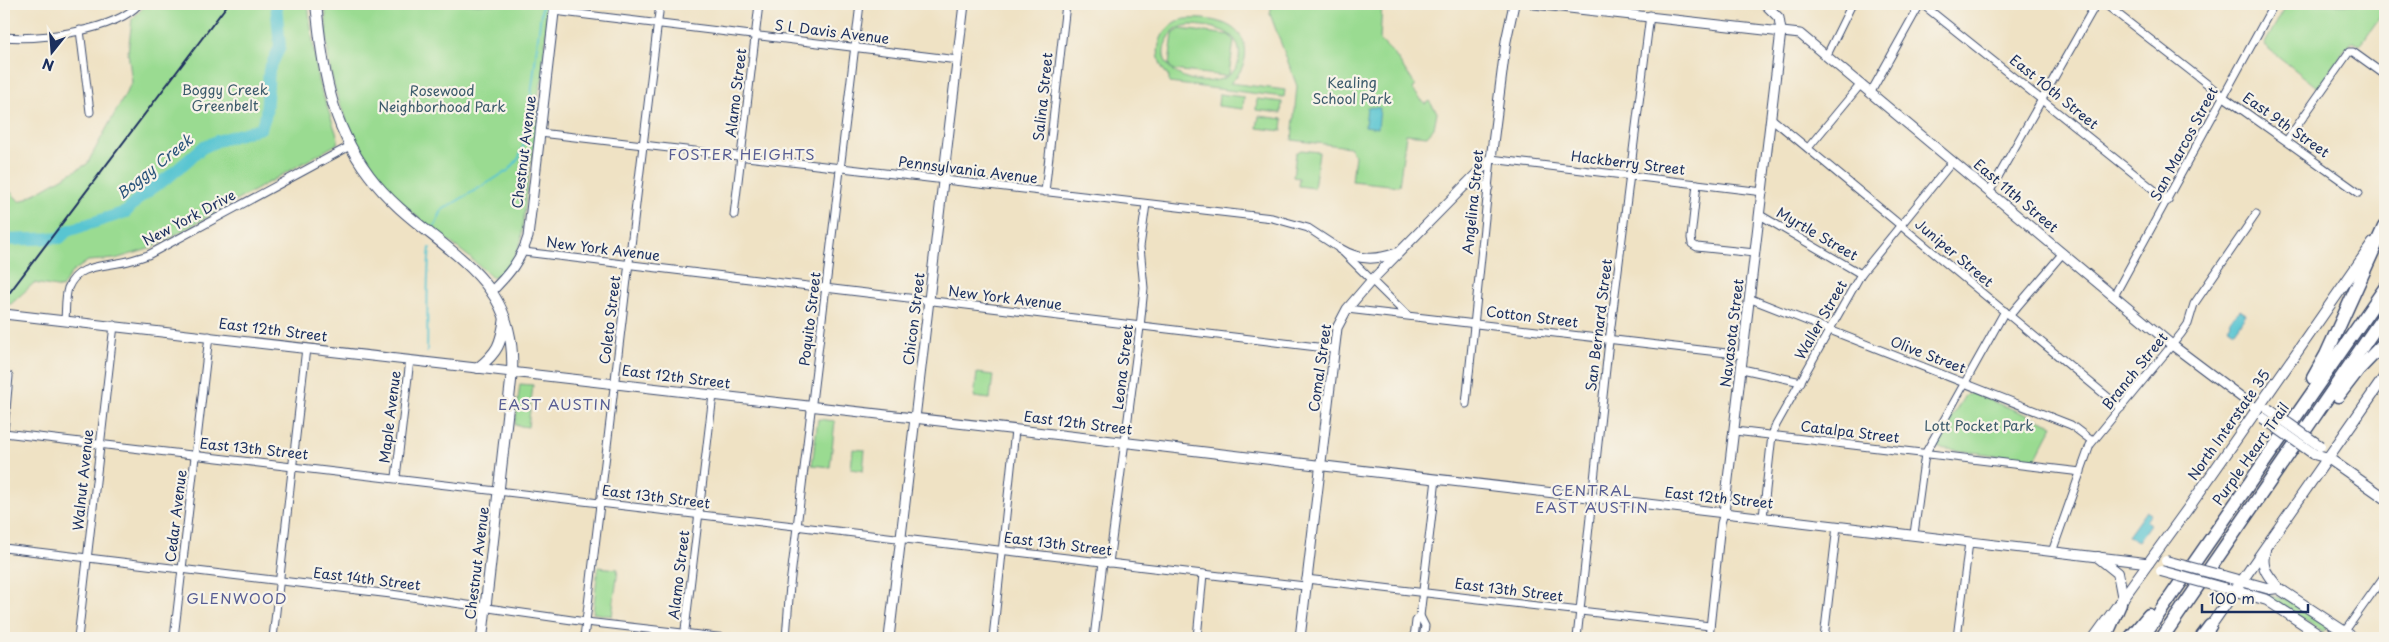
<svg xmlns="http://www.w3.org/2000/svg" width="2389" height="642" viewBox="0 0 2389 642" font-family="'Playpen Sans',sans-serif">
<style>
.green{fill:#9adb91;stroke:#5a8578;fill-rule:evenodd}
.water{fill:#59c5d1;stroke:#3a7a98}
.lines{fill:none;stroke-linecap:round;stroke-linejoin:round}
.stream{stroke:#59c5d1;stroke-width:2}
.river{stroke:#59c5d1;stroke-width:12}
.minor-casing{stroke:#3b4a6d;stroke-width:9}
.tertiary-casing{stroke:#3b4a6d;stroke-width:11}
.secondary-casing{stroke:#3b4a6d;stroke-width:12}
.motorway-casing{stroke:#3b4a6d;stroke-width:15}
.minor{stroke:#fff;stroke-width:7}
.tertiary{stroke:#fff;stroke-width:9}
.secondary{stroke:#fff;stroke-width:10}
.motorway{stroke:#fff;stroke-width:12}
.rail{stroke:#1b2f5e;stroke-width:2}
.secondary-bridge-casing{stroke:#3b4a6d;stroke-width:12;stroke-linecap:butt}
.secondary-bridge{stroke:#fff;stroke-width:10}
.labels{text-anchor:middle;stroke-width:4.5;stroke-linejoin:round;paint-order:stroke}
.street-label{font-size:14px;fill:#1b2f5e;stroke:#f7f3e8}
.park-label{font-size:14px;fill:#3b5a6b;stroke:#f7f3e8}
.neighbourhood-label{font-size:15px;letter-spacing:1px;fill:#585e94;stroke:#f7f3e8}
.water-label{font-size:15px;font-style:italic;fill:#2a547b;stroke:#f7f3e8}
</style>
<rect width="100%" height="100%" fill="#f7f3e8"/>
<filter id="ink" filterUnits="userSpaceOnUse"><feTurbulence type="fractalNoise" baseFrequency=".02" numOctaves="2"/><feDisplacementMap in="SourceGraphic" scale="10" xChannelSelector="R" yChannelSelector="G"/><feConvolveMatrix kernelMatrix="1 2 1 2 8 2 1 2 1" color-interpolation-filters="sRGB"/></filter>
<filter id="wash" filterUnits="userSpaceOnUse"><feTurbulence type="fractalNoise" baseFrequency=".0096" numOctaves="4" result="noise"/><feDisplacementMap in="SourceGraphic" scale="20" xChannelSelector="R" yChannelSelector="G"/><feGaussianBlur stdDeviation="1.12" result="paint"/><feColorMatrix in="noise" values="0 0 0 0 0 0 0 0 0 0 0 0 0 0 0 0 0 1.4 0 .05"/><feComposite in="paint" operator="in"/></filter>
<g filter="url(#wash)">
<rect width="100%" height="100%" fill="#efe2c4"/>
<!-- green -->
<g class="green">
<polygon points="147,4 308,4 318,81 338,138 337,144 152,248 115,259 88,261 71,273 62,288 34,283 11,304 4,304 4,185 20,202 87,164 132,82 128,52 132,19"/>
<path d="M325 4H550L543 61 544 73 539 91 535 144 530 164 521 242 513 260 496 276 491 277C465 250 433 232 406 207 369 171 340 120 330 68 326 48 327 25 325 4Z"/>
<polygon points="1272,4 1382,4 1380,40 1394,54 1416,86 1412,89 1425,104 1429,101 1437,112 1434,128 1427,136 1406,134 1399,186 1352,181 1355,155 1349,147 1292,140 1297,86 1270,14"/>
<polygon points="2287,4 2385,4 2385,10 2360,45 2353,42 2350,43 2318,88 2264,45"/>
<path d="M1184 19C1198 18 1219 19 1231 27 1253 41 1248 68 1230 83L1285 90 1284 97 1169 83V77C1150 57 1157 27 1184 19ZM1190 25C1211 26 1243 30 1239 59 1232 100 1144 80 1168 39 1173 30 1181 26 1190 25Z"/>
<polygon points="1180,29 1229,35 1234,41 1229,74 1225,76 1173,70 1169,65 1173,34"/>
<polygon points="1219,94 1244,97 1243,109 1218,106"/>
<polygon points="1257,99 1282,102 1281,113 1256,110"/>
<polygon points="1259,116 1283,119 1282,131 1257,128"/>
<polygon points="1301,150 1319,152 1314,188 1298,186 1299,178 1293,177 1296,153"/>
<polygon points="977,373 993,375 990,399 974,397"/>
<polygon points="520,384 533,385 528,427 515,425"/>
<polygon points="1971,393 2053,425 2035,460 1939,448 1936,445 1965,395"/>
<polygon points="818,419 835,421 830,467 812,465"/>
<polygon points="853,449 865,450 863,471 851,469"/>
<polygon points="598,567 618,569 612,616 593,613"/>
<polygon points="2266,593 2292,602 2328,625 2323,632 2265,595"/>
</g>
<!-- water -->
<g class="water">
<polygon points="1367,107 1380,108 1378,128 1365,126"/>
<polygon points="2240,310 2246,314 2234,331 2228,327 2231,323 2229,321"/>
<polygon points="2146,511 2151,514 2146,521 2150,524 2138,541 2128,536"/>
</g>
<g class="lines">
<!-- stream -->
<g class="stream">
<polyline points="435,226 442,210 509,170 519,158 526,138 542,4"/>
<path d="M427 352C428 317 426 283 430 248"/>
</g>
<!-- river -->
<polyline class="river" points="4,240 60,238 67,231 126,212 140,197 171,175 202,148 217,141 261,128 266,114 269,70 280,47 276,4"/>
</g>
</g>
<g filter="url(#ink)">
<g class="lines">
<!-- minor casing -->
<g class="minor-casing">
<g id="minor">
<polyline points="1926,4 1927,8 2168,201"/>
<polyline points="2105,4 2224,97 2359,193"/>
<polyline points="554,11 958,60"/>
<polyline points="80,30 90,112"/>
<path d="M4 37C39 40 115 31 139 4"/>
<polyline points="1827,55 1852,4"/>
<polyline points="1871,92 1920,4"/>
<polyline points="1771,118 2121,408"/>
<polyline points="540,133 1272,218 1308,228 1340,249 1407,315"/>
<polyline points="2287,140 2349,52 2353,52 2385,75"/>
<polyline points="1808,148 1861,84"/>
<polyline points="1697,184 1691,238 1692,244 1697,247 1755,253"/>
<polyline points="1990,191 2096,4"/>
<polyline points="1045,192 1066,4"/>
<polyline points="734,215 759,4"/>
<polyline points="1760,215 1861,274"/>
<polyline points="524,252 1334,349"/>
<polyline points="2114,296 2274,4"/>
<polyline points="1751,299 2071,425 2092,441"/>
<polyline points="1347,309 1744,355"/>
<polyline points="2010,315 2063,253"/>
<path d="M65 319C66 310 65 298 68 288 77 266 98 267 118 263 128 262 138 258 148 255L350 146"/>
<polyline points="1742,369 1801,382"/>
<polyline points="1466,404 1491,159 1763,192"/>
<polyline points="1735,431 2081,472"/>
<polyline points="4,432 9,376"/>
<polyline points="4,433 1305,586"/>
<polyline points="396,477 410,360"/>
<polyline points="1763,517 1772,435 1776,425 1861,274 1953,161"/>
<polyline points="1914,534 1925,454 2005,311"/>
<polyline points="4,548 391,594 586,622 726,638"/>
<polyline points="2052,552 2090,445 2181,334 2188,324 2194,304 2256,214"/>
<polyline points="1109,563 1140,327 1144,288 1140,247 1146,204"/>
<polyline points="1306,579 1710,626"/>
<polyline points="1420,616 1425,626 1423,638"/>
<polyline points="78,638 114,325"/>
<polyline points="174,638 209,336"/>
<polyline points="273,638 306,348"/>
<polyline points="584,638 660,4"/>
<polyline points="684,638 713,395"/>
<polyline points="786,638 790,585 860,4"/>
<polyline points="993,638 1015,430"/>
<polyline points="1094,638 1103,562"/>
<polyline points="1197,638 1203,574"/>
<polyline points="1414,638 1416,621 1420,616 1436,479"/>
<polyline points="1577,638 1608,350 1650,15"/>
<polyline points="1709,638 1721,523 1724,513"/>
<polyline points="1824,638 1837,526"/>
<polyline points="1957,638 1969,542"/>
<polyline points="2340,638 2385,575"/>
</g>
</g>
<!-- tertiary casing -->
<g class="tertiary-casing">
<g id="tertiary">
<polyline points="1534,4 1800,34 2172,345 2257,409"/>
<polyline points="1467,184 1488,187"/>
<path d="M1340 249C1360 261 1376 260 1397 253"/>
<path d="M491 292C508 275 521 260 528 237L555 4"/>
<polyline points="4,314 1027,431 2149,563"/>
<polyline points="1724,513 1781,31 1779,18 1765,4"/>
<polyline points="889,638 964,4"/>
<polyline points="1300,638 1337,328 1347,309 1371,281 1491,159 1506,41 1514,4"/>
</g>
</g>
<!-- secondary casing -->
<g class="secondary-casing">
<g id="secondary">
<path d="M316 4C323 68 329 122 369 175 423 248 518 264 512 372L482 638"/>
<path d="M478 368C498 352 501 344 505 318"/>
<polyline points="2314,454 2328,458 2385,498"/>
<path d="M2265 550C2260 569 2268 574 2278 588L2354 638"/>
<polyline points="2098,557 2118,573 2123,599"/>
<polyline points="2223,576 2270,589 2278,588"/>
<polyline points="2229,589 2267,600 2325,638"/>
<polyline points="2207,631 2385,376"/>
<polyline points="2094,638 2189,507 2373,243"/>
</g>
</g>
<!-- motorway casing -->
<g class="motorway-casing">
<g id="motorway">
<polyline points="2313,378 2326,355 2384,227"/>
<polyline points="2338,396 2358,370 2385,342"/>
<polyline points="2105,638 2120,604"/>
<polyline points="2130,638 2149,615"/>
<polyline points="2142,638 2385,288"/>
<polyline points="2162,638 2385,314"/>
<polyline points="2201,638 2210,626"/>
</g>
</g>
<!-- minor -->
<use href="#minor" class="minor"/>
<!-- tertiary -->
<use href="#tertiary" class="tertiary"/>
<!-- secondary -->
<use href="#secondary" class="secondary"/>
<!-- motorway -->
<use href="#motorway" class="motorway"/>
<!-- rail -->
<polyline class="rail" points="4,300 228,4"/>
<!-- secondary-bridge casing -->
<g class="secondary-bridge-casing">
<g id="secondary-bridge">
<polyline points="2268,409 2320,446"/>
<polyline points="2263,418 2314,454"/>
<polyline points="2166,561 2223,576"/>
<polyline points="2161,571 2223,588"/>
</g>
</g>
<!-- secondary-bridge -->
<use href="#secondary-bridge" class="secondary-bridge"/>
</g>
</g>
<g class="labels">
<!-- street labels -->
<g class="street-label">
<text transform="translate(832 32) rotate(7)" y="5">S L Davis Avenue</text>
<text transform="translate(2054 92) rotate(39)" y="5">East 10th Street</text>
<text transform="translate(736 93) rotate(-83)" y="5">Alamo Street</text>
<text transform="translate(1043 97) rotate(-84)" y="5">Salina Street</text>
<text transform="translate(2286 125) rotate(35)" y="5">East 9th Street</text>
<text transform="translate(2184 144) rotate(-62)" y="5">San Marcos Street</text>
<text transform="translate(524 152) rotate(-83)" y="5">Chestnut Avenue</text>
<text transform="translate(1628 163) rotate(7)" y="5">Hackberry Street</text>
<text transform="translate(968 170) rotate(7)" y="5">Pennsylvania Avenue</text>
<text transform="translate(2016 196) rotate(40)" y="5">East 11th Street</text>
<text transform="translate(1473 202) rotate(-84)" y="5">Angelina Street</text>
<text transform="translate(189 218) rotate(-28)" y="5">New York Drive</text>
<text transform="translate(1817 234) rotate(30)" y="5">Myrtle Street</text>
<text transform="translate(603 249) rotate(7)" y="5">New York Avenue</text>
<text transform="translate(1954 253) rotate(40)" y="5">Juniper Street</text>
<text transform="translate(1005 298) rotate(7)" y="5">New York Avenue</text>
<text transform="translate(1532 317) rotate(7)" y="5">Cotton Street</text>
<text transform="translate(810 319) rotate(-83)" y="5">Poquito Street</text>
<text transform="translate(914 319) rotate(-83)" y="5">Chicon Street</text>
<text transform="translate(610 320) rotate(-83)" y="5">Coleto Street</text>
<text transform="translate(1821 320) rotate(-60)" y="5">Waller Street</text>
<text transform="translate(1599 325) rotate(-83)" y="5">San Bernard Street</text>
<text transform="translate(273 330) rotate(7)" y="5">East 12th Street</text>
<text transform="translate(1732 333) rotate(-83)" y="5">Navasota Street</text>
<text transform="translate(1928 355) rotate(21)" y="5">Olive Street</text>
<text transform="translate(1123 367) rotate(-83)" y="5">Leona Street</text>
<text transform="translate(1320 368) rotate(-82)" y="5">Comal Street</text>
<text transform="translate(2135 371) rotate(-51)" y="5">Branch Street</text>
<text transform="translate(676 377) rotate(7)" y="5">East 12th Street</text>
<text transform="translate(390 417) rotate(-83)" y="5">Maple Avenue</text>
<text transform="translate(1078 423) rotate(7)" y="5">East 12th Street</text>
<text transform="translate(2229 425) rotate(-55)" y="5">North Interstate 35</text>
<text transform="translate(1850 432) rotate(7)" y="5">Catalpa Street</text>
<text transform="translate(254 449) rotate(6)" y="5">East 13th Street</text>
<text transform="translate(2251 454) rotate(-55)" y="5">Purple Heart Trail</text>
<text transform="translate(83 480) rotate(-84)" y="5">Walnut Avenue</text>
<text transform="translate(656 497) rotate(7)" y="5">East 13th Street</text>
<text transform="translate(1719 498) rotate(6)" y="5">East 12th Street</text>
<text transform="translate(176 516) rotate(-83)" y="5">Cedar Avenue</text>
<text transform="translate(1058 544) rotate(7)" y="5">East 13th Street</text>
<text transform="translate(477 563) rotate(-83)" y="5">Chestnut Avenue</text>
<text transform="translate(679 575) rotate(-83)" y="5">Alamo Street</text>
<text transform="translate(367 579) rotate(7)" y="5">East 14th Street</text>
<text transform="translate(1509 590) rotate(7)" y="5">East 13th Street</text>
</g>
<!-- park labels -->
<g class="park-label">
<text x="1352" y="88">Kealing<tspan x="1352" dy="16">School Park</tspan></text>
<text x="225" y="95">Boggy Creek<tspan x="225" dy="16">Greenbelt</tspan></text>
<text x="442" y="96">Rosewood<tspan x="442" dy="16">Neighborhood Park</tspan></text>
<text x="1979" y="431">Lott Pocket Park</text>
</g>
<!-- neighbourhood labels -->
<g class="neighbourhood-label">
<text x="742" y="160">FOSTER HEIGHTS</text>
<text x="555" y="410">EAST AUSTIN</text>
<text x="1592" y="496">CENTRAL<tspan x="1592" dy="17">EAST AUSTIN</tspan></text>
<text x="237" y="604">GLENWOOD</text>
</g>
<!-- water labels -->
<g class="water-label">
<text transform="translate(155 167) rotate(-39)" y="5">Boggy Creek</text>
</g>
</g>
<!-- margin -->
<rect width="2389" height="642" fill="none" stroke="#f7f3e8" stroke-width="20"/>
<!-- north arrow -->
<g transform="translate(52 52) rotate(197)" stroke="#f7f3e8" stroke-width="4" paint-order="stroke">
<path d="M0-4L9 19L0 12L-9 19Z" fill="#1b2f5e"/>
<text y="-8" font-size="14" font-weight="bold" text-anchor="middle" fill="#1b2f5e">N</text>
</g>
<!-- scale -->
<path d="M2202 604v8h106v-8" fill="none" stroke="#1b2f5e" stroke-width="2.5"/>
<text x="2209" y="604" font-size="15" fill="#1b2f5e" stroke="#f7f3e8" stroke-width="4" paint-order="stroke">100 m</text>
</svg>
